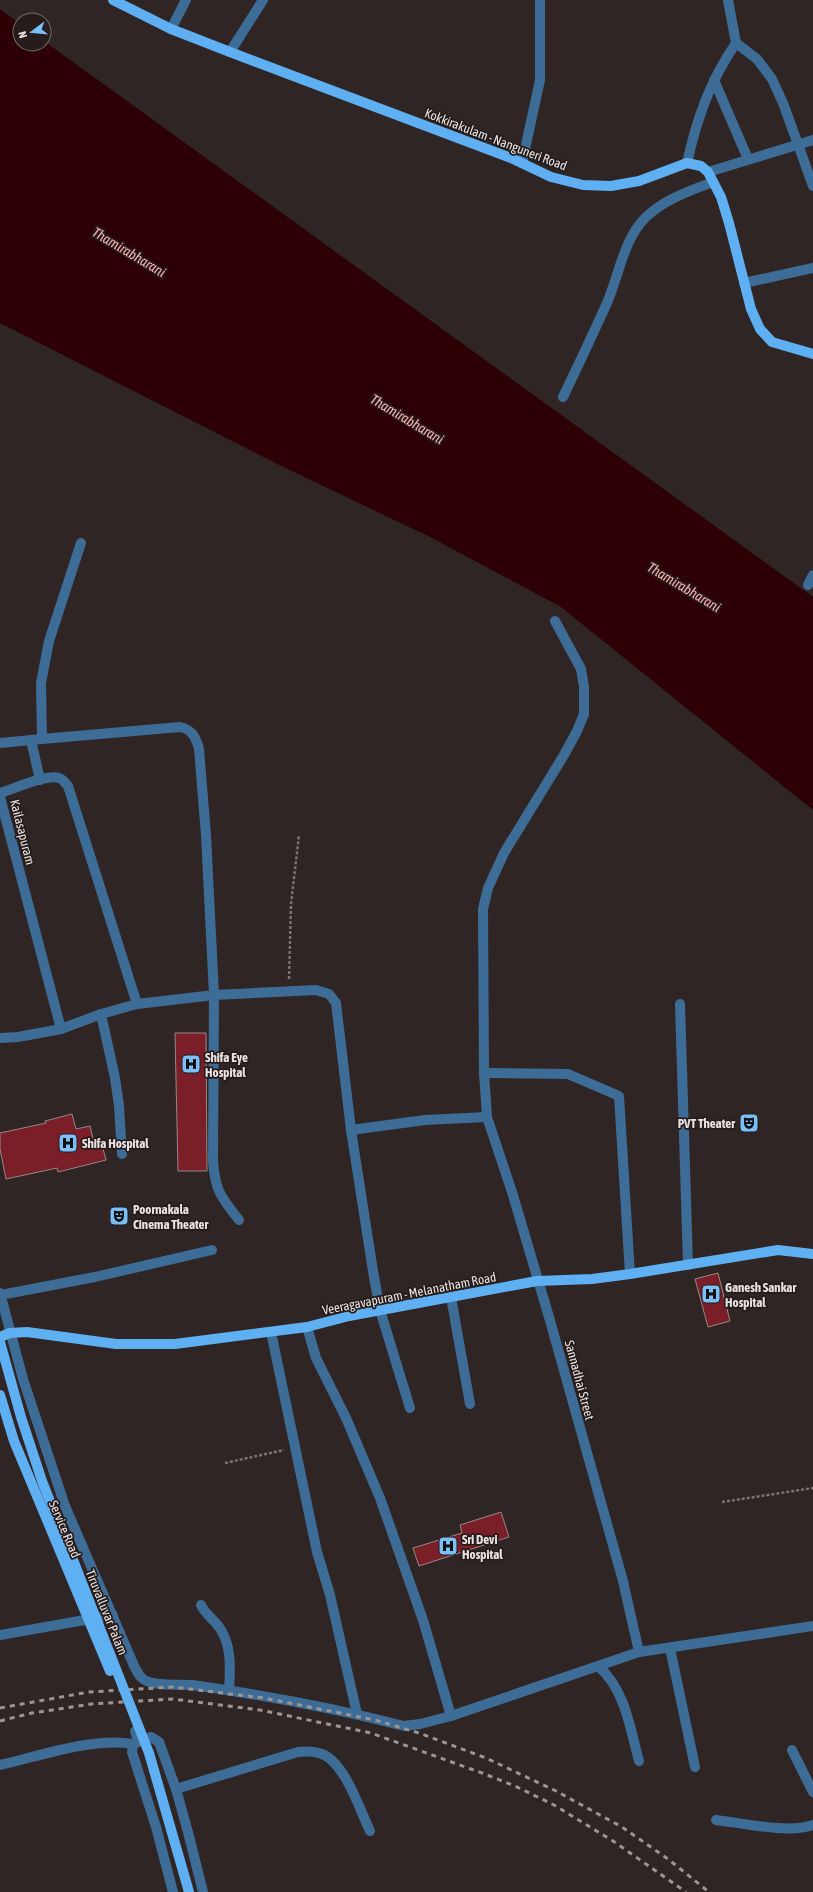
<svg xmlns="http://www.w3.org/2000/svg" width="813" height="1892" viewBox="0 0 813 1892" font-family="'Asap Condensed',sans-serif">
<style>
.water{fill:#2c0005}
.building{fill:#7a1f28;stroke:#958888}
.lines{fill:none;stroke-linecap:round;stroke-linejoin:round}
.path{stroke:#7c7272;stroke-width:2.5;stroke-dasharray:3 2;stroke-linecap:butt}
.minor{stroke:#3d6d96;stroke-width:10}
.major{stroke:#5fb0f3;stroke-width:10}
.rail{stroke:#9d9494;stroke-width:3;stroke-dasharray:5 5;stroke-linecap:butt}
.major-bridge{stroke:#5fb0f3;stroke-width:10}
.labels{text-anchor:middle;stroke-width:3.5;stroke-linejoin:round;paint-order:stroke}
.street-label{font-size:13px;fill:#e9e1e1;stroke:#261c1c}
.poi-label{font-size:13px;font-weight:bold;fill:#e9e1e1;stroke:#261c1c;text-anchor:start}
.water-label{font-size:14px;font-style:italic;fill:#fdaeae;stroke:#261c1c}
</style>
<rect width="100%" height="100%" fill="#302525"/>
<!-- water -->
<polygon class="water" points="0,9 20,24 20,44 44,44 44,41 813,597 813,810 561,607 430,537 275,463 0,323"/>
<!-- building -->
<g class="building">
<polygon points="175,1033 206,1033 207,1171 178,1171"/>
<polygon points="72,1114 76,1129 90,1126 94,1142 101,1141 106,1160 58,1172 57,1168 6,1179 0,1149 0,1133 46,1123 45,1121"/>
<polygon points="718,1273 730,1321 708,1327 695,1279"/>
<polygon points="501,1512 509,1537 419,1566 413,1548 462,1533 460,1525"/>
</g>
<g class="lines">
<!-- path -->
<g class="path">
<polyline points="289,979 291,904 299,835"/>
<polyline points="225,1463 284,1450"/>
<polyline points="722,1502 813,1488"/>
</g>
<!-- minor -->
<g class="minor">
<polyline points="171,29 186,0"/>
<polyline points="736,43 757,59 772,79 783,103 813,186"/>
<polyline points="230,52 263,0"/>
<polyline points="714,80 748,159"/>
<polyline points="522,163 540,80 540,0"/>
<path d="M687 163C697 118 710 81 736 43L728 0"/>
<polyline points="708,172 813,140"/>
<polyline points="744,283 813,268"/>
<path d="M563 397C578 366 593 334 607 303 619 275 624 238 646 217 665 199 689 191 713 182"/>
<polyline points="808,585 813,575"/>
<polyline points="31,740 40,780"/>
<polyline points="0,743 42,739"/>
<polyline points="680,1004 688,1265"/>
<polyline points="101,1014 115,1078 119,1106 122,1154"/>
<path d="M61 1029 0 797 3 792 9 790C20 786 48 774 59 778 63 779 65 783 68 786L137 1004"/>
<path d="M0 1038 18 1037 61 1029 101 1014 137 1004 214 995 206 835 199 749C196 738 193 730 180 727L42 739 41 683 49 641 81 543"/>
<polyline points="484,1073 568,1074 619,1096 630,1274"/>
<polyline points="487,1117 512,1192 549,1317 623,1581 639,1652"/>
<polyline points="351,1130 425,1120 487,1117 484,1073 483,909 488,888 504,853 564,755 577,731 584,714 584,687 581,669 555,621"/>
<path d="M239 1220C221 1197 215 1191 213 1161L214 995 316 990 329 994 336 1003 351 1130 373 1271 380 1310 410 1408"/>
<path d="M0 1293 23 1379 65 1506 135 1668C137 1671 139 1676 142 1678 150 1687 180 1684 192 1685 264 1695 334 1708 404 1726L420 1724 451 1716 639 1652 813 1626"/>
<polyline points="0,1295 95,1277 212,1250"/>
<polyline points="451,1297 470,1404"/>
<polyline points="307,1327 316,1358 346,1418 380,1498 423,1620 451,1716"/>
<polyline points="271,1332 317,1552 330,1595 357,1714"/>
<path d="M201 1605C207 1617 217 1621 222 1632 232 1649 230 1672 229 1691"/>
<polyline points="0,1635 113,1615"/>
<polyline points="670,1648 695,1767"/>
<path d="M598 1666C625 1689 630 1728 639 1761"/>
<polyline points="135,1731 138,1741"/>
<polyline points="792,1750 813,1792"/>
<path d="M0 1765C40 1756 93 1737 133 1744"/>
<path d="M176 1789 298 1752C306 1751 314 1751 322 1754 345 1763 360 1810 370 1831"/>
<path d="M716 1820C741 1823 791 1834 813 1825"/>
<polyline points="173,1892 156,1827 132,1752 133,1744 151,1737 159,1742 176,1789 189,1836 203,1892"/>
</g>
<!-- major -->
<g class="major">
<polyline points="113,0 171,29 230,52 511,158 551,177 583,185 611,186 639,181 687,163 701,166 708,172 721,197 729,223 751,309 760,329 772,342 813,354"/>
<polyline points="0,1337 10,1333 27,1332 116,1344 175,1344 307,1327 349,1316 537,1281 592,1279 630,1274 778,1250 813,1254"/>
<polyline points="0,1395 14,1441 110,1671"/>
</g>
<!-- rail -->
<g class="rail">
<polyline points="0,1708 89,1692 173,1687 264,1698 375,1720 419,1733 486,1758 556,1791 622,1827 668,1859 709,1892"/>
<polyline points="0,1721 32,1713 91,1704 173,1699 260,1710 371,1733 482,1773 515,1786 554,1805 613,1841 686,1892"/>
</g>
<!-- major-bridge -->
<polyline class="major-bridge" points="0,1342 21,1417 42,1481 149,1753 189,1892"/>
</g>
<!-- icons -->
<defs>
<g id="hospital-square" transform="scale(1)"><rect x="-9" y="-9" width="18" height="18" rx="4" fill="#7abff8" stroke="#261c1c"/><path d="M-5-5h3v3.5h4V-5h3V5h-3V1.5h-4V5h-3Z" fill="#111"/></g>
<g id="theatre-square" transform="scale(1)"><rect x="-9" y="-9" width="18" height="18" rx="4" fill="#7abff8" stroke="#261c1c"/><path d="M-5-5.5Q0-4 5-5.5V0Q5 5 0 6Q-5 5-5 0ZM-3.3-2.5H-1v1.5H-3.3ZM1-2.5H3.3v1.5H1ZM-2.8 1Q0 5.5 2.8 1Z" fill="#111"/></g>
</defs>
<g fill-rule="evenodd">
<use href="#hospital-square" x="191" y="1064"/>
<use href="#theatre-square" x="749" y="1123"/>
<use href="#hospital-square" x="68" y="1143"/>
<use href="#theatre-square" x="119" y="1216"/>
<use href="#hospital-square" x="711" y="1294"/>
<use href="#hospital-square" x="448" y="1546"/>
</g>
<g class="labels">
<!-- street labels -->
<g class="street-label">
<text transform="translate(496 139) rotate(21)" y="5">Kokkirakulam - Nanguneri Road</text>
<text transform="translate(23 832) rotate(76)" y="5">Kailasapuram</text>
<text transform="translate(409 1293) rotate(-11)" y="5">Veeragavapuram - Melanatham Road</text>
<text transform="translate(580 1380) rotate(75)" y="5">Sannadhai Street</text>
<text transform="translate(65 1529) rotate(67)" y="5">Service Road</text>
<text transform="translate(107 1612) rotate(68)" y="5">Tiruvalluvar Palam</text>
</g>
<!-- poi labels -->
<g class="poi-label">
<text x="205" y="1062">Shifa Eye<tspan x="205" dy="15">Hospital</tspan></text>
<text x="735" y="1128" text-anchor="end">PVT Theater</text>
<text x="82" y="1148">Shifa Hospital</text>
<text x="133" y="1214">Poornakala<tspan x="133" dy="15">Cinema Theater</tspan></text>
<text x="725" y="1292">Ganesh Sankar<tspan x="725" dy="15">Hospital</tspan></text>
<text x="462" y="1544">Sri Devi<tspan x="462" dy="15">Hospital</tspan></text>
</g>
<!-- water labels -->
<g class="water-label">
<text transform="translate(129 252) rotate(31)" y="5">Thamirabharani</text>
<text transform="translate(407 419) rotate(31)" y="5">Thamirabharani</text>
<text transform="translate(684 587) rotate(31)" y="5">Thamirabharani</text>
</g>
</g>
<!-- north arrow -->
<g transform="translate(32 32) rotate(254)"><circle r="19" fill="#261c1c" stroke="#746b6b"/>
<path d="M0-3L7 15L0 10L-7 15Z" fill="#7abff8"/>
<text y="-6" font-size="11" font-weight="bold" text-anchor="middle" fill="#e9e1e1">N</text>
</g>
</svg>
